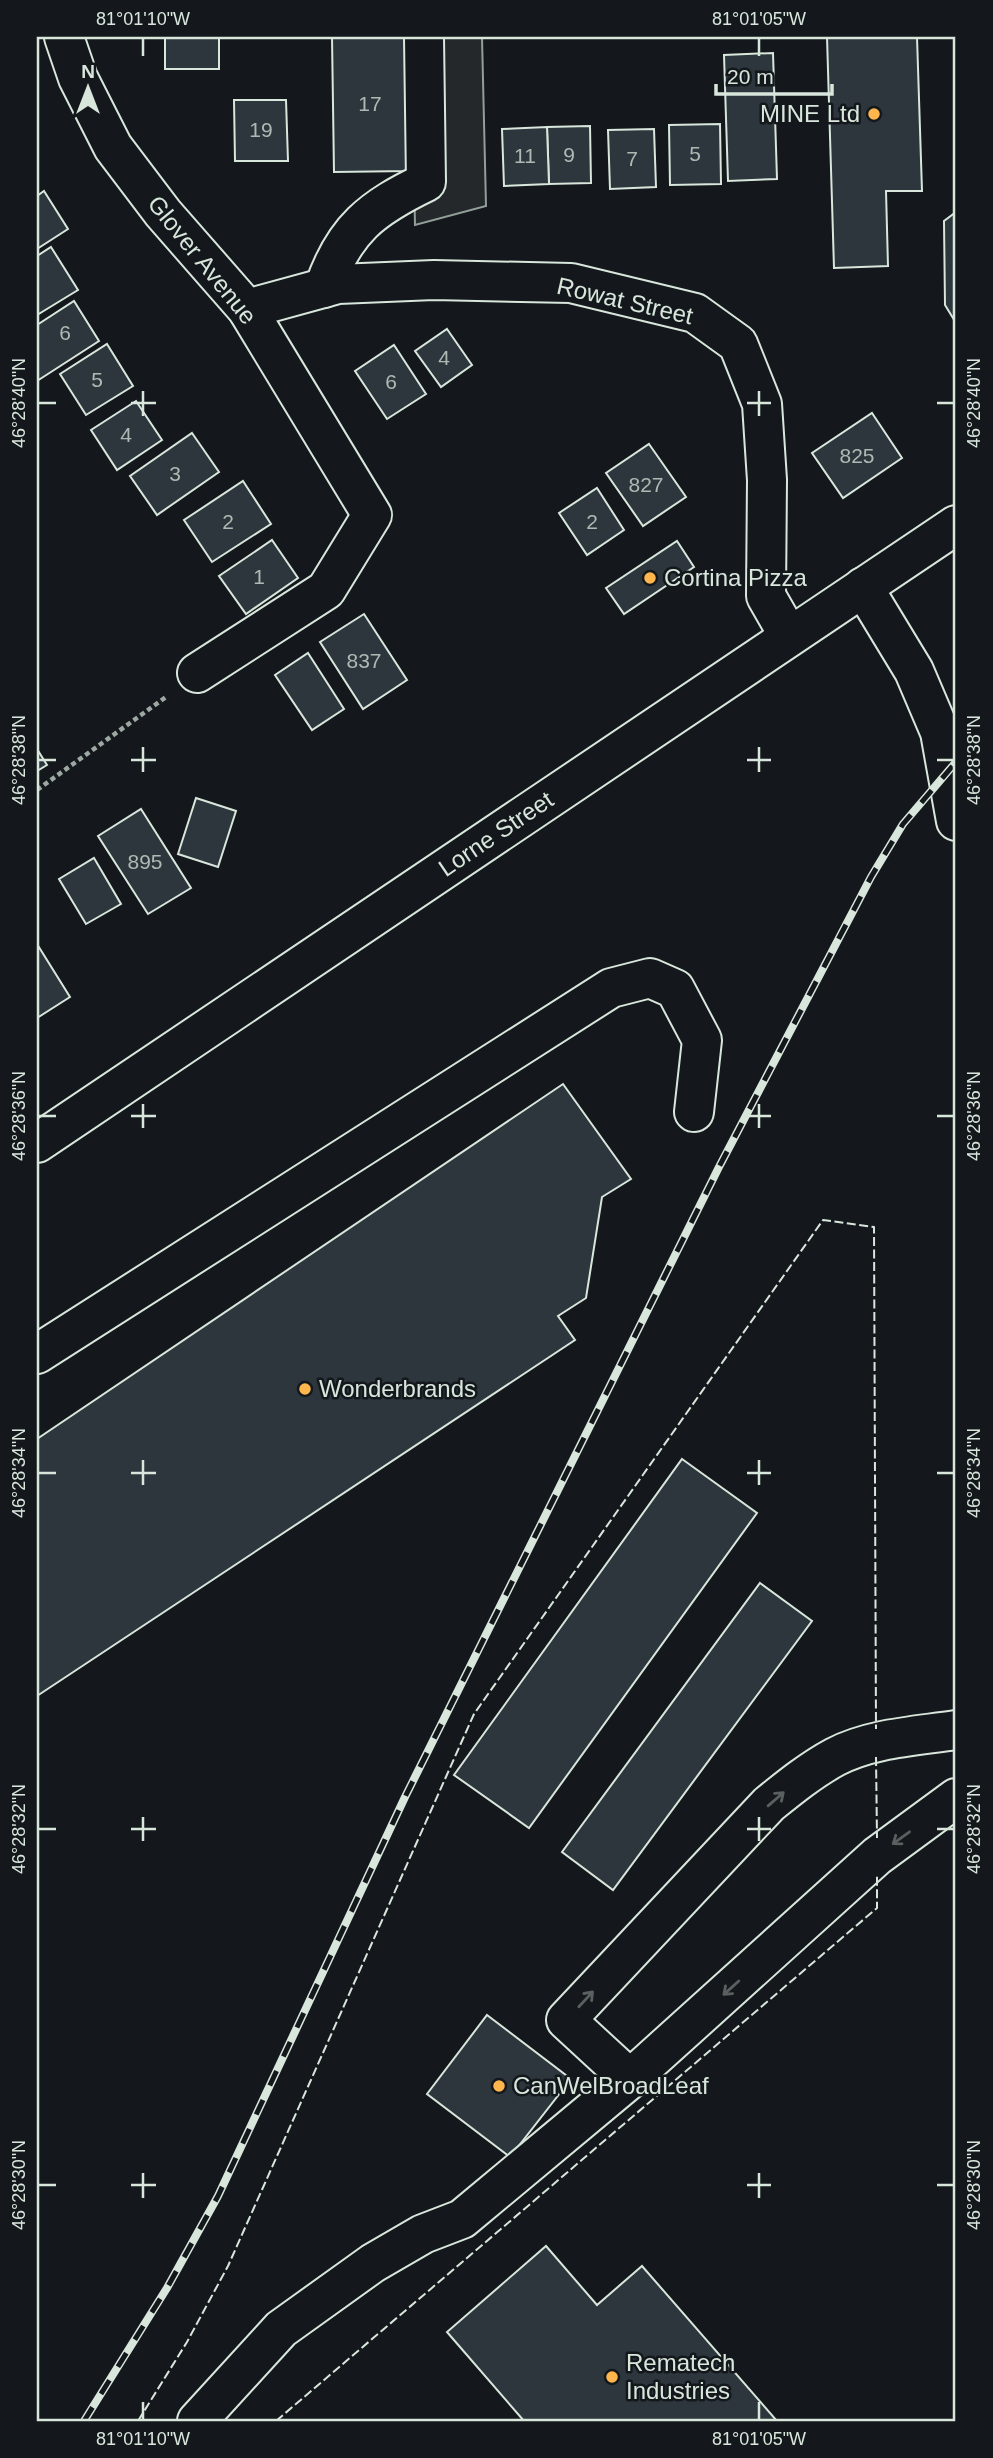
<svg xmlns="http://www.w3.org/2000/svg" width="993" height="2458" viewBox="0 0 993 2458" font-family="Arial,sans-serif">
<style>
.parking{fill:#24282b;stroke:#939e99;stroke-width:2}
.building{fill:#2c363c;stroke:#d8e6dc;stroke-width:2}
.lines{fill:none;stroke-linecap:round;stroke-linejoin:round}
.minor-casing{stroke:#d8e6dc;stroke-width:42}
.major-casing{stroke:#d8e6dc;stroke-width:42}
.path{stroke:#9da8a2;stroke-width:4.5;stroke-dasharray:5 3.5;stroke-linecap:butt}
.minor{stroke:#14181c;stroke-width:38}
.major{stroke:#14181c;stroke-width:38}
.rail-casing{stroke:#d8e6dc;stroke-width:8}
.rail{stroke:#14181c;stroke-width:5;stroke-dasharray:16;stroke-linecap:butt}
.fence{stroke:#d8e6dc;stroke-width:2;stroke-dasharray:9 3.5;stroke-linecap:butt}
.oneway{stroke:#59605f}
.ticks{fill:none;stroke:#d8e6dc;stroke-width:2.5}
.poi-dot{fill:#ffb74d;stroke:#14181c;stroke-width:2.5}
.labels{text-anchor:middle;stroke-width:5;stroke-linejoin:round;paint-order:stroke}
.number-label{font-size:21px;fill:#adbab4}
.poi-label{font-size:24px;fill:#d8e6dc;stroke:#14181c;text-anchor:start}
.street-label{font-size:24px;fill:#d8e6dc;stroke:#14181c}
.neatline{fill:none;stroke:#d8e6dc;stroke-width:2.5}
.ticks-label{font-size:18px;text-anchor:middle;fill:#d8e6dc}
</style>
<rect width="100%" height="100%" fill="#14181c"/>
<!-- parking -->
<polygon class="parking" points="411,37 482,37 486,206 415,225"/>
<!-- building -->
<g class="building">
<rect x="165" y="37" width="54" height="32"/>
<polygon points="332,37 405,37 407,171 334,172"/>
<polygon points="827,37 917,37 922,191 886,191 888,266 834,268"/>
<polygon points="773,53 777,179 728,181 724,55"/>
<polygon points="234,100 286,100 288,161 235,161"/>
<polygon points="720,124 721,184 670,185 669,125"/>
<polygon points="590,126 591,183 549,184 547,127"/>
<polygon points="547,127 549,184 504,186 502,129"/>
<polygon points="654,129 656,187 610,189 608,130"/>
<polygon points="44,191 68,229 37,249 37,196"/>
<polygon points="956,212 956,323 945,305 944,221"/>
<polygon points="51,247 78,290 37,315 37,256"/>
<polygon points="74,301 99,341 37,381 37,325"/>
<polygon points="447,329 472,365 441,387 415,351"/>
<polygon points="107,344 133,386 86,415 60,374"/>
<polygon points="394,345 426,394 387,419 355,371"/>
<polygon points="136,401 162,440 117,470 91,430"/>
<polygon points="872,413 902,458 843,498 812,453"/>
<polygon points="192,433 219,472 157,515 130,476"/>
<polygon points="649,444 686,497 643,526 606,473"/>
<polygon points="243,481 271,524 212,562 184,520"/>
<polygon points="597,488 624,530 587,555 559,513"/>
<polygon points="272,540 298,578 246,614 219,576"/>
<polygon points="677,541 694,567 624,614 606,588"/>
<polygon points="364,614 407,680 363,709 320,642"/>
<polygon points="308,653 344,709 312,730 275,675"/>
<polygon points="37,749 47,765 37,771"/>
<polygon points="196,798 236,811 218,867 178,854"/>
<polygon points="141,809 191,888 148,914 98,836"/>
<polygon points="94,858 121,904 86,924 59,879"/>
<polygon points="37,944 70,997 37,1018"/>
<polygon points="563,1084 631,1179 602,1197 586,1298 558,1316 575,1340 37,1696 37,1439"/>
<polygon points="682,1459 757,1513 529,1828 454,1775"/>
<polygon points="760,1583 812,1621 613,1890 562,1852"/>
<polygon points="487,2015 571,2079 510,2157 427,2094"/>
<polygon points="546,2246 597,2305 642,2266 777,2421 524,2421 447,2332"/>
</g>
<g class="lines">
<!-- minor casing -->
<g class="minor-casing">
<g id="minor">
<polyline points="64,37 78,78 113,147 163,213 247,309 372,515 326,590 197,673"/>
<path d="M324 288C344 229 372 208 426 182L424 37"/>
<polyline points="247,309 338,284 434,280 571,283 695,313 738,344 762,404 767,480 766,596 789,636"/>
<polyline points="863,587 914,671 940,732 956,821"/>
<polyline points="37,1354 611,988 650,978 675,989 702,1040 694,1112"/>
<path d="M956 1730C917 1736 871 1738 835 1757 811 1770 790 1787 769 1804L566 2020 630 2079 877 1856 956 1798"/>
<polyline points="197,2421 281,2329 373,2263 423,2234 462,2219 630,2079"/>
</g>
</g>
<!-- major casing -->
<g class="major-casing">
<polyline id="major" points="37,1143 956,525"/>
</g>
<!-- path -->
<polyline class="path" points="37,790 166,697"/>
<!-- minor -->
<use href="#minor" class="minor"/>
<!-- major -->
<use href="#major" class="major"/>
<!-- rail casing -->
<g class="rail-casing">
<polyline id="rail" points="84,2421 167,2288 218,2196 405,1797 719,1167 871,877 903,824 956,762"/>
</g>
<!-- rail -->
<use href="#rail" class="rail"/>
<!-- fence -->
<g class="fence">
<polyline points="876,1757 877,1838"/>
<polyline points="138,2421 187,2342 228,2266 474,1714 823,1220 874,1227 876,1729"/>
<polyline points="276,2421 877,1908 877,1876"/>
</g>
</g>
<!-- one-way arrows -->
<defs><path id="oneway-shaft" d="M-6 0H5M1.5-3L5.5 0L1.5 3" fill="none" stroke-width="1.6" stroke-linecap="round" stroke-linejoin="round" transform="scale(1.75)"/></defs>
<g class="oneway">
<use href="#oneway-shaft" transform="translate(776 1799) rotate(-41)"/>
<use href="#oneway-shaft" transform="translate(901 1838) rotate(144)"/>
<use href="#oneway-shaft" transform="translate(731 1988) rotate(138)"/>
<use href="#oneway-shaft" transform="translate(586 1999) rotate(-47)"/>
</g>
<!-- ticks -->
<path class="ticks" d="M143 38V56M759 38V56M143 391V416M759 391V416M38 403H56M131 403H156M747 403H771M937 403H954M143 747V772M759 747V772M38 760H56M131 760H156M747 760H771M937 760H954M143 1104V1128M759 1104V1128M38 1116H56M131 1116H156M747 1116H771M937 1116H954M143 1460V1485M759 1460V1485M38 1473H56M131 1473H156M747 1473H771M937 1473H954M143 1817V1841M759 1817V1841M38 1829H56M131 1829H156M747 1829H771M937 1829H954M143 2173V2198M759 2173V2198M38 2185H56M131 2185H156M747 2185H771M937 2185H954M143 2402V2420M759 2402V2420"/>
<!-- markers -->
<g class="poi-dot">
<circle cx="874" cy="114" r="7"/>
<circle cx="650" cy="578" r="7"/>
<circle cx="305" cy="1389" r="7"/>
<circle cx="499" cy="2086" r="7"/>
<circle cx="612" cy="2377" r="7"/>
</g>
<g class="labels">
<!-- number labels -->
<g class="number-label">
<text x="370" y="111">17</text>
<text x="261" y="137">19</text>
<text x="695" y="161">5</text>
<text x="569" y="162">9</text>
<text x="525" y="163">11</text>
<text x="632" y="166">7</text>
<text x="65" y="340">6</text>
<text x="444" y="365">4</text>
<text x="97" y="387">5</text>
<text x="391" y="389">6</text>
<text x="126" y="442">4</text>
<text x="857" y="463">825</text>
<text x="175" y="481">3</text>
<text x="646" y="492">827</text>
<text x="228" y="529">2</text>
<text x="592" y="529">2</text>
<text x="259" y="584">1</text>
<text x="364" y="668">837</text>
<text x="145" y="869">895</text>
</g>
<!-- poi labels -->
<g class="poi-label">
<text x="860" y="122" text-anchor="end">MINE Ltd</text>
<text x="664" y="586">Cortina Pizza</text>
<text x="319" y="1397">Wonderbrands</text>
<text x="513" y="2094">CanWelBroadLeaf</text>
<text x="626" y="2371">Rematech<tspan x="626" dy="28">Industries</tspan></text>
</g>
<!-- street labels -->
<g class="street-label">
<text transform="translate(202 260) rotate(51)" y="8">Glover Avenue</text>
<text transform="translate(625 301) rotate(13)" y="8">Rowat Street</text>
<text transform="translate(496 834) rotate(-34)" y="8">Lorne Street</text>
</g>
</g>
<!-- border -->
<rect width="993" height="2458" fill="none" stroke="#14181c" stroke-width="77"/>
<!-- north arrow -->
<g transform="translate(88 88)" stroke="#14181c" stroke-width="5" paint-order="stroke">
<path d="M0-5L12 26L0 18L-12 26Z" fill="#d8e6dc"/>
<text y="-10" font-size="19" font-weight="bold" text-anchor="middle" fill="#d8e6dc">N</text>
</g>
<!-- scale -->
<path d="M716 84v10h116v-10" fill="none" stroke="#d8e6dc" stroke-width="3.5"/>
<text x="727" y="84" font-size="21" fill="#d8e6dc" stroke="#14181c" stroke-width="5" paint-order="stroke">20 m</text>
<rect x="38" y="38" width="916" height="2382" class="neatline"/>
<g class="ticks-label">
<text x="143" y="25">81°01'10"W</text>
<text x="759" y="25">81°01'05"W</text>
<text transform="translate(19 403) rotate(-90)" y="6">46°28'40"N</text>
<text transform="translate(974 403) rotate(-90)" y="6">46°28'40"N</text>
<text transform="translate(19 760) rotate(-90)" y="6">46°28'38"N</text>
<text transform="translate(974 760) rotate(-90)" y="6">46°28'38"N</text>
<text transform="translate(19 1116) rotate(-90)" y="6">46°28'36"N</text>
<text transform="translate(974 1116) rotate(-90)" y="6">46°28'36"N</text>
<text transform="translate(19 1473) rotate(-90)" y="6">46°28'34"N</text>
<text transform="translate(974 1473) rotate(-90)" y="6">46°28'34"N</text>
<text transform="translate(19 1829) rotate(-90)" y="6">46°28'32"N</text>
<text transform="translate(974 1829) rotate(-90)" y="6">46°28'32"N</text>
<text transform="translate(19 2185) rotate(-90)" y="6">46°28'30"N</text>
<text transform="translate(974 2185) rotate(-90)" y="6">46°28'30"N</text>
<text x="143" y="2445">81°01'10"W</text>
<text x="759" y="2445">81°01'05"W</text>
</g>
</svg>
